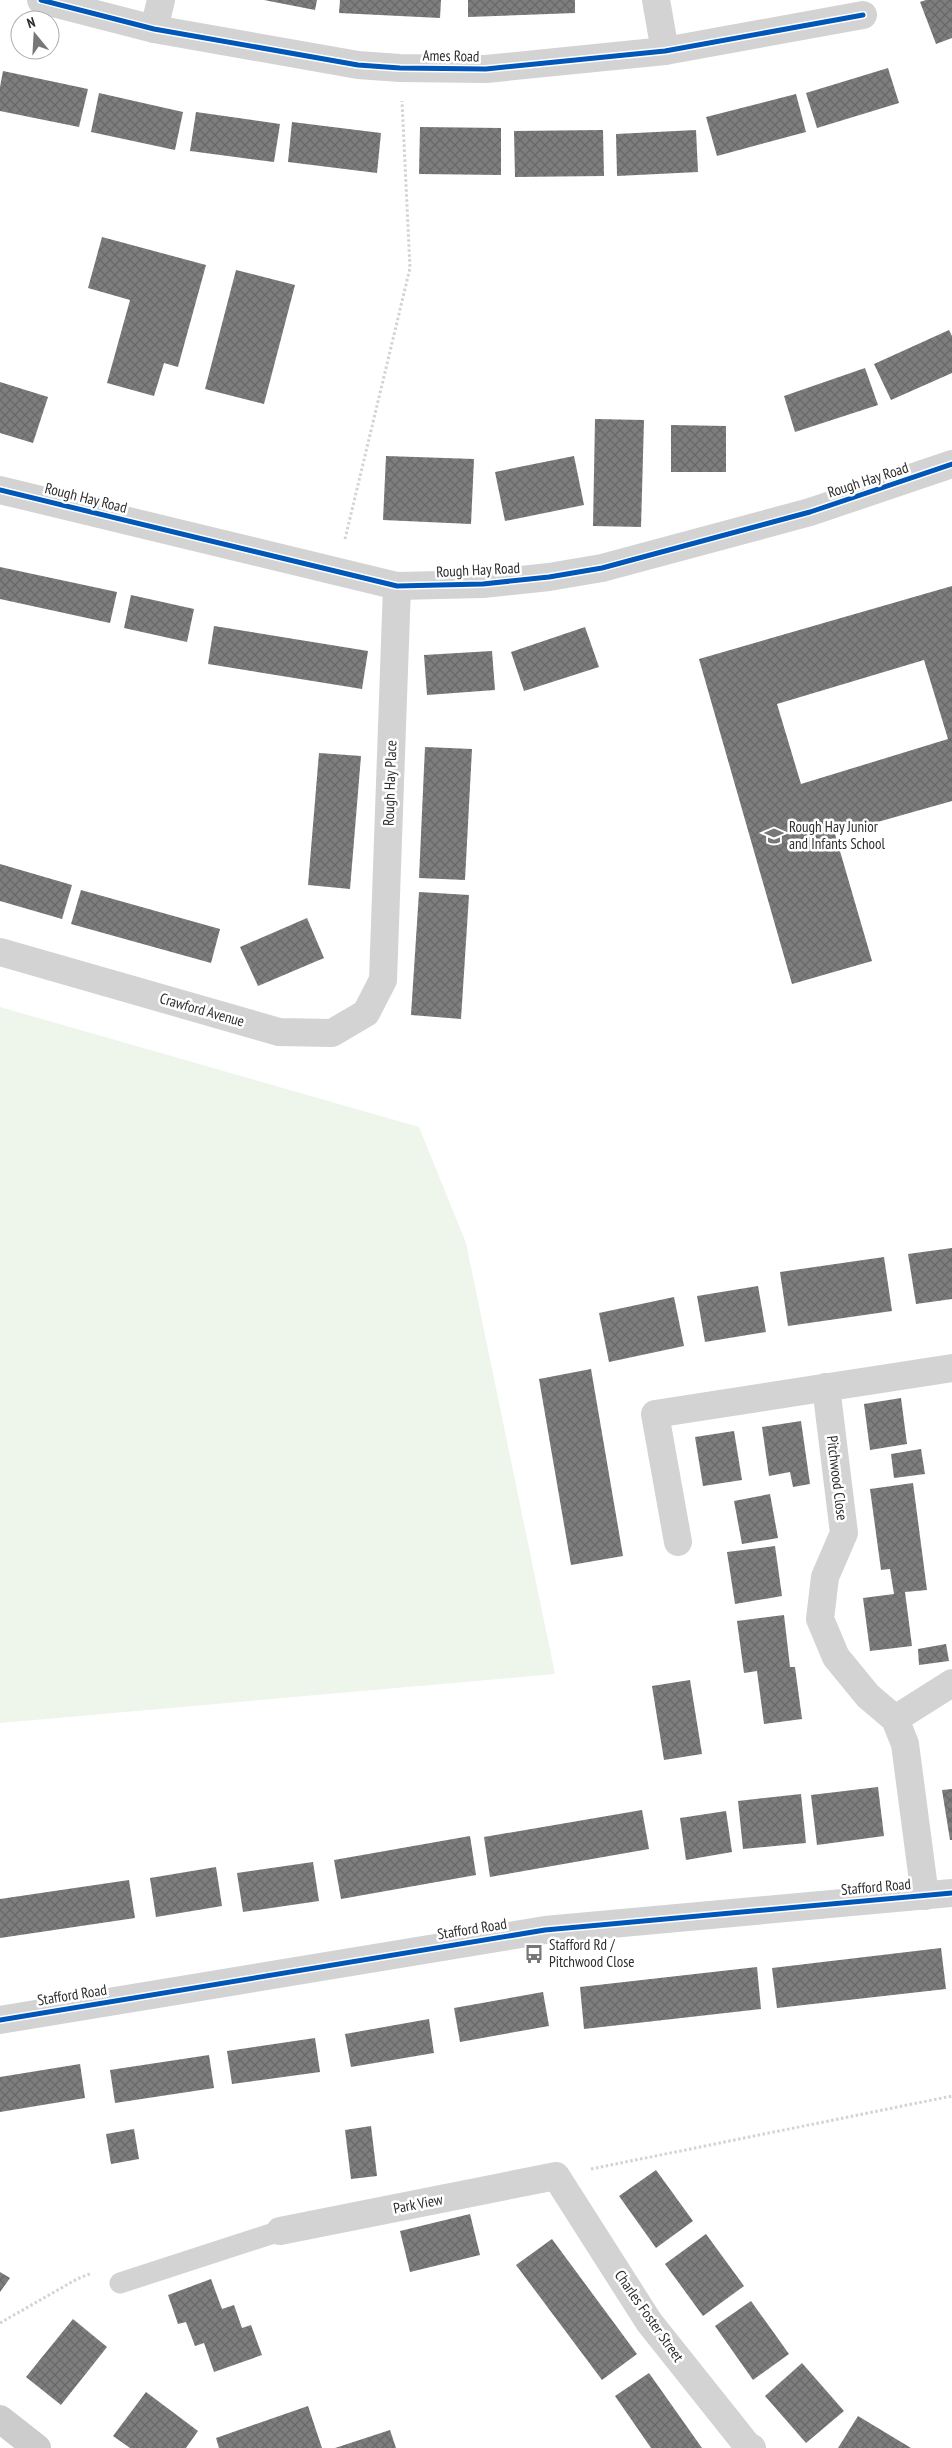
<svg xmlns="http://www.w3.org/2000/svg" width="952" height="2448" viewBox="0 0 952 2448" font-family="'PT Sans Narrow',sans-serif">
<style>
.park{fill:#eef5eb}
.building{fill:url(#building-cross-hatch);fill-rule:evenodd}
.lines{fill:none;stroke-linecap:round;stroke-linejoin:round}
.path{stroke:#d3d3d3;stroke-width:3;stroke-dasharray:2.5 2.5;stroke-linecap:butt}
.lane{stroke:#d3d3d3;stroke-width:21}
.street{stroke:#d3d3d3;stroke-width:28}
.secondary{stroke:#ccc;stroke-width:28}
.cycleway-casing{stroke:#fff;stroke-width:8}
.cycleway{stroke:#0057b8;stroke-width:5}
.labels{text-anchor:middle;stroke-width:5;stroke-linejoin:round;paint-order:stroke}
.street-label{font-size:15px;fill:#2e2e2e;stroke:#fff}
.poi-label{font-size:15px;fill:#2e2e2e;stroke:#fff;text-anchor:start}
</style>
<defs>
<pattern id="building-cross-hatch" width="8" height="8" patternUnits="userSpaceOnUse" patternTransform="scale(1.25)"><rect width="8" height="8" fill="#7e7e7e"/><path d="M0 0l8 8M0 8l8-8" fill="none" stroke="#686868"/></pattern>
</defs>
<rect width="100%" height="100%" fill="#fff"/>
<!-- park -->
<polygon class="park" points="0,1007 419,1127 466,1243 555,1674 0,1723"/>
<!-- building -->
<g class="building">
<polygon points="264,0 317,0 315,10"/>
<polygon points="340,0 441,0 440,18 339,13"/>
<polygon points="468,0 575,0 575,13 468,17"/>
<polygon points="926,0 952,0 952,38 936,44 920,2"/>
<polygon points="888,68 899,103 817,128 806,93"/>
<polygon points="3,71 88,89 79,127 0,111 0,87"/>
<polygon points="99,93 183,112 175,150 91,132"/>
<polygon points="796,94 806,132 717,156 706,117"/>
<polygon points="196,112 280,124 274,162 190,151"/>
<polygon points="292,122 381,133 377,173 288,162"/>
<polygon points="420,127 501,128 501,175 419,174"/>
<polygon points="603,130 604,176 515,177 514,131"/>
<polygon points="696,130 698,172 617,176 616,134"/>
<polygon points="102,237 206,265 178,367 164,363 154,396 107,383 130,300 88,288"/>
<polygon points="236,270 295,285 264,404 205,389"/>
<polygon points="949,330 952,336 952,373 891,400 874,364"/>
<polygon points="865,368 878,405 795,432 784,396"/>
<polygon points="0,382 48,397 33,443 0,433"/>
<polygon points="595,419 644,420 641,527 593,526"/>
<polygon points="671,425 726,426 726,472 671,472"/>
<polygon points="386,456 474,459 471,524 383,520"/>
<polygon points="574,456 584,505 505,521 495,472"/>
<polygon points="0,567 117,592 110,623 0,599"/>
<path d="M952 586V801L835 834 872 961 792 984 699 659ZM924 660 948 739 801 784 777 704Z"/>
<polygon points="131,595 194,609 187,642 124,628"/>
<polygon points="214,626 368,651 362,689 208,664"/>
<polygon points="585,627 599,667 524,691 511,652"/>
<polygon points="492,651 495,690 427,695 424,655"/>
<polygon points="425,747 472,749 465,880 419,878"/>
<polygon points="319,753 361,756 350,889 308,885"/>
<polygon points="0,864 72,885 62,919 0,901"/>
<polygon points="81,890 220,929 211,963 71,924"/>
<polygon points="419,892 469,895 461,1019 411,1015"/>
<polygon points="307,918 324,958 258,986 240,947"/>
<polygon points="952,1248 952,1299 916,1304 908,1254"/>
<polygon points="884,1257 892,1311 788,1326 780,1272"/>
<polygon points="758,1286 766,1332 705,1342 697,1296"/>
<polygon points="674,1297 684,1346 609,1362 599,1313"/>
<polygon points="591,1369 623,1556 571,1565 539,1379"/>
<polygon points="901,1398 907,1444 870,1450 864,1404"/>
<polygon points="801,1421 810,1484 793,1487 790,1472 769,1476 762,1427"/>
<polygon points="734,1431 742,1480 703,1486 695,1437"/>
<polygon points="921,1449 925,1474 894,1478 891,1454"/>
<polygon points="913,1483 927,1590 905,1592 912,1646 870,1651 863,1598 894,1594 890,1569 881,1570 870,1489"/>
<polygon points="770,1494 778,1538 742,1544 734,1501"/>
<polygon points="775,1546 782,1596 735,1604 727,1552"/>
<polygon points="784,1615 790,1667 795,1667 802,1719 764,1724 757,1671 744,1673 737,1621"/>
<polygon points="946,1644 949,1661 919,1665 918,1649"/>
<polygon points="690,1680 702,1754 664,1760 652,1686"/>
<polygon points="878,1787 884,1836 817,1845 811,1795"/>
<polygon points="952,1789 952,1840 950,1840 942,1790"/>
<polygon points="801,1794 806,1843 743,1849 738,1801"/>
<polygon points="642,1810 649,1849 490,1877 484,1837"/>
<polygon points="726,1811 732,1852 686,1860 680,1818"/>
<polygon points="470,1836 476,1875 341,1899 334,1860"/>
<polygon points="313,1862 319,1901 243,1912 237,1873"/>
<polygon points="216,1867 222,1906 156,1917 150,1878"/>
<polygon points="129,1880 135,1918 0,1938 0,1899"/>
<polygon points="941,1948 946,1989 777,2008 772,1968"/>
<polygon points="757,1967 761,2009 584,2029 580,1987"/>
<polygon points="543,1992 549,2026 460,2042 454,2008"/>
<polygon points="429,2019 434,2053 351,2067 345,2034"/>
<polygon points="315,2038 320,2072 232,2084 227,2051"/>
<polygon points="209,2055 214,2088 115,2103 110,2070"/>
<polygon points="80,2064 85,2098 0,2112 0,2077"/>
<polygon points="371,2126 377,2176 351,2179 345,2130"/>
<polygon points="134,2129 139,2159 111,2164 106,2134"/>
<polygon points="656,2170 693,2221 656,2248 619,2196"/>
<polygon points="470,2214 480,2255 410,2272 400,2231"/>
<polygon points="706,2234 744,2286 703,2316 665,2264"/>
<polygon points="552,2239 637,2354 602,2380 516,2265"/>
<polygon points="0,2272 10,2278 0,2292"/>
<polygon points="211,2279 222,2309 234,2305 242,2328 251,2325 262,2355 214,2372 204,2343 195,2346 186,2322 178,2324 168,2295"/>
<polygon points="751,2301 789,2354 753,2380 715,2326"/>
<polygon points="73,2319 107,2347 61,2405 26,2377"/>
<polygon points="802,2363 844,2411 806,2443 765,2396"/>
<polygon points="649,2373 702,2448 651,2448 615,2396"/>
<polygon points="146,2392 198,2431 186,2448 130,2448 113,2436"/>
<polygon points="308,2406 322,2448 219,2448 216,2438"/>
<polygon points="858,2416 911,2448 838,2448"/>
<polygon points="390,2430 396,2448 335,2448"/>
</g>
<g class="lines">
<!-- path -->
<g class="path">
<polyline points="345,539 410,268 402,101"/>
<polyline points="591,2169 952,2096"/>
<polyline points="0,2323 77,2279 92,2273"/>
</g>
<!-- lane -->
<polyline class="lane" points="120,2283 280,2231"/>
<!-- street -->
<g class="street">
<polyline points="41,0 154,29 358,65 400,68 486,69 665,51 863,15"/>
<polyline points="656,0 665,51"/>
<polyline points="154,29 161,0"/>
<polyline points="0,490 397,586 483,584 549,577 602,568 810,512 952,464"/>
<polyline points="0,952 279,1032 332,1033 366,1013 383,980 397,586"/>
<polyline points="826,1387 844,1533 825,1577 820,1619 836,1657 868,1696 895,1719 905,1744 925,1896"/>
<polyline points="678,1542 655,1414 952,1368"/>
<polyline points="895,1719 952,1683"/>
<polyline points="0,2020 545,1930 952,1893"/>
<polyline points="280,2231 556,2176 649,2322 747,2445 752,2448"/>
</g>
<!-- secondary -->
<polyline class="secondary" points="0,2419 37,2448"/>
<!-- cycleway casing -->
<g class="cycleway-casing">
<g id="cycleway">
<polyline points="41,0 154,29 358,65 400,68 486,69 665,51 863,15"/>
<polyline points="0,490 397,586 483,584 549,577 602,568 810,512 952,464"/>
<polyline points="0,2020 545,1930 952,1893"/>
</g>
</g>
<!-- cycleway -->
<use href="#cycleway" class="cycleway"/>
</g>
<!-- icons -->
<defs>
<g id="school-bare" transform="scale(1.5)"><path d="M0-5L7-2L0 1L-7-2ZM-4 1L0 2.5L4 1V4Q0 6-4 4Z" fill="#777" stroke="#fff" stroke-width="2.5" paint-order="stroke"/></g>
<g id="bus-bare" transform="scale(1.5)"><path d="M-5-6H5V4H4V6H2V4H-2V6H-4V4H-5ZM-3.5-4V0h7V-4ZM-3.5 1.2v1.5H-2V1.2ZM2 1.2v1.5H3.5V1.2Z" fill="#777" stroke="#fff" stroke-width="2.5" paint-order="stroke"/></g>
</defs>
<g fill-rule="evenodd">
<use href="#school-bare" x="774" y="836"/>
<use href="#bus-bare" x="534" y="1954"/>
</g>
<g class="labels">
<!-- street labels -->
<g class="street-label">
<text transform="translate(451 56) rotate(1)" y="5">Ames Road</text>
<text transform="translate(868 480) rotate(-18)" y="5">Rough Hay Road</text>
<text transform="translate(86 498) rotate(14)" y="5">Rough Hay Road</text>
<text transform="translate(478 570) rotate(-3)" y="5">Rough Hay Road</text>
<text transform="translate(390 783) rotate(-88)" y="5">Rough Hay Place</text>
<text transform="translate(202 1010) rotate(16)" y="5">Crawford Avenue</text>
<text transform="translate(837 1478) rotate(83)" y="5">Pitchwood Close</text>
<text transform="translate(876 1887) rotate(-5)" y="5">Stafford Road</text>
<text transform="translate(472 1929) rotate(-9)" y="5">Stafford Road</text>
<text transform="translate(72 1995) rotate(-9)" y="5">Stafford Road</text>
<text transform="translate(418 2204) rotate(-11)" y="5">Park View</text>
<text transform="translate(649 2316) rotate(55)" y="5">Charles Foster Street</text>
</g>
<!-- poi labels -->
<g class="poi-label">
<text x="789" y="832">Rough Hay Junior<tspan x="789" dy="17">and Infants School</tspan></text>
<text x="549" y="1950">Stafford Rd /<tspan x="549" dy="17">Pitchwood Close</tspan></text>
</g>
</g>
<!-- north arrow -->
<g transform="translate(35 35) rotate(342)"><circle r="24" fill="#ffffff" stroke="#ababab"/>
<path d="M0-4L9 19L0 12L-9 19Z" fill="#777777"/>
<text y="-8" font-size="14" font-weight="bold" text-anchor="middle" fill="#2e2e2e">N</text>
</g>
</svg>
